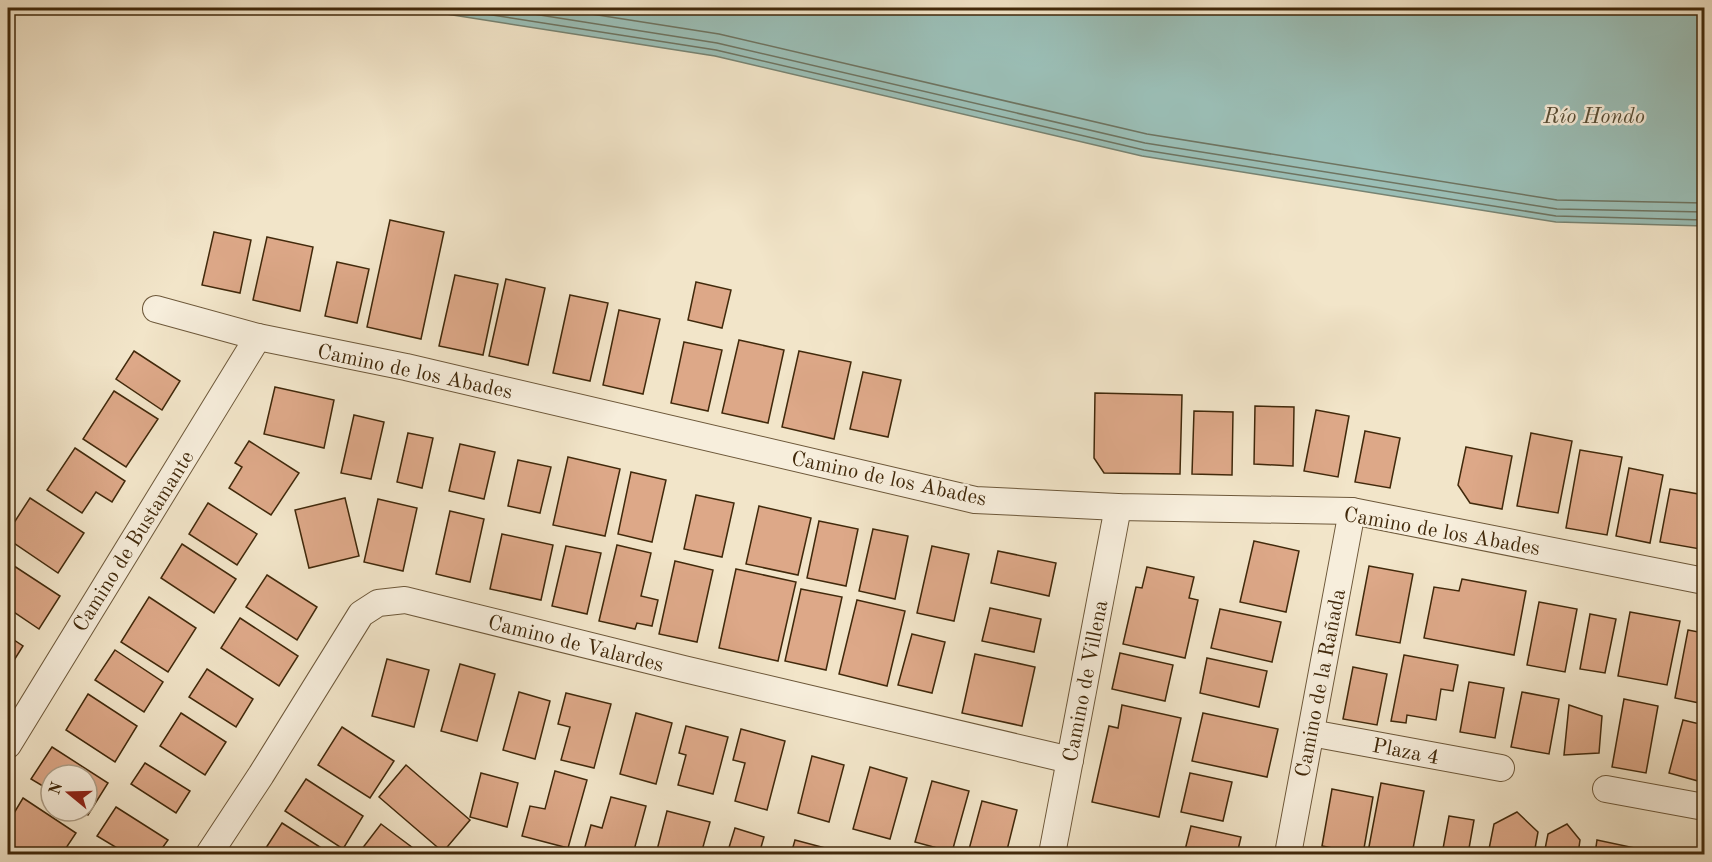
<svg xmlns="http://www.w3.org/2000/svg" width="1712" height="862" viewBox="0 0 1712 862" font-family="'Old Standard TT',serif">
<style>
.water{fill:#9bbfb7;stroke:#778372;stroke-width:1.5}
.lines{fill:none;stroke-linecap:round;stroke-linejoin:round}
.shore{stroke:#6e7461;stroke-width:1.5}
.building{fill:#dda888;stroke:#41290b;stroke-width:1.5}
.street-casing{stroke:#6d583a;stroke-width:28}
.street{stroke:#f7eedc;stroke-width:26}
.labels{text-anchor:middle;stroke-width:5;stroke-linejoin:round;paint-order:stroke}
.street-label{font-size:21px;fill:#41290b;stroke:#f7eedc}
.water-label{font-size:22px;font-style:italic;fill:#584e36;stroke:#f7eedc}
</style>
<rect width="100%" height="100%" fill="#f2e5c9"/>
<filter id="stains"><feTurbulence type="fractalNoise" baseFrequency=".00333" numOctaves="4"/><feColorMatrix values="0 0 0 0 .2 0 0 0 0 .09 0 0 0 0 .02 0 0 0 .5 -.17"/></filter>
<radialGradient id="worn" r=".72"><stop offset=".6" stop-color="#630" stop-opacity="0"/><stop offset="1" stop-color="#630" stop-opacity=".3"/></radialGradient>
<!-- water -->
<polygon class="water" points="408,8 1704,8 1704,226 1556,222 1142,156 715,56"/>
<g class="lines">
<!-- shore -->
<g class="shore">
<polyline points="447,8 716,50 1144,150 1556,216 1704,220"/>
<polyline points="495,8 717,43 1145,143 1557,209 1704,212"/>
<polyline points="553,8 719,34 1147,134 1557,200 1704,203"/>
</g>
</g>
<!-- building -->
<g class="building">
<polygon points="390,220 444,232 421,339 367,327"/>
<polygon points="214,232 251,240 240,293 202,285"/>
<polygon points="267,237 313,247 300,311 253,300"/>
<polygon points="337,262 369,269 357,323 325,316"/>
<polygon points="455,275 498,284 483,355 439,346"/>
<polygon points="506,279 545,288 528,365 489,356"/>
<polygon points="696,282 731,290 722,328 688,320"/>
<polygon points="570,295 608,303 590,381 553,373"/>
<polygon points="619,310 660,319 643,394 603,385"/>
<polygon points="739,340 784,350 768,423 722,413"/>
<polygon points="684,342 722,350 708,411 671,403"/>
<polygon points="134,351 180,381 162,410 116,379"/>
<polygon points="799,351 851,362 834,439 782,427"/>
<polygon points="863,372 901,380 888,437 850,429"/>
<polygon points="275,387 334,400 324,448 264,434"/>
<polygon points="114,391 158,419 126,467 83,439"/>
<polygon points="1095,393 1182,395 1180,474 1104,473 1094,458"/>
<polygon points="1255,406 1294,407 1293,466 1254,464"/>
<polygon points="1316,410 1349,416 1338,477 1304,471"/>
<polygon points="1194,411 1233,412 1232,475 1192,474"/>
<polygon points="354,415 384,422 371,479 341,473"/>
<polygon points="1365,431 1400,438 1390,488 1355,482"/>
<polygon points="408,433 433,438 422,488 397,482"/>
<polygon points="1531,433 1572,441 1558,513 1517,506"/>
<polygon points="249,441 299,473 271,515 229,488 242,467 235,463"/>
<polygon points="460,444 495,452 484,499 449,491"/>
<polygon points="1466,447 1512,456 1502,509 1470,503 1458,485"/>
<polygon points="75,448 125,481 112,502 96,492 82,513 47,490"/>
<polygon points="1580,450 1622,457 1607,535 1566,528"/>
<polygon points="568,457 620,469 605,536 553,525"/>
<polygon points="518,460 551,467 540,513 508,506"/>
<polygon points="1629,468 1663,475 1650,543 1616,536"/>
<polygon points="631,472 666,480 652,542 618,534"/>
<polygon points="1670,489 1704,495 1704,527 1700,549 1660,542"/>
<polygon points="696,495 734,503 722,557 684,549"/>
<polygon points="30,498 84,533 58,573 8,539 8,532"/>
<polygon points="345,498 359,556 309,568 295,510"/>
<polygon points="378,499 417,508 403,571 364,562"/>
<polygon points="208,503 257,534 237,565 189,534"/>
<polygon points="759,506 811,518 798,575 746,564"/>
<polygon points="450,511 484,519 470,582 436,574"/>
<polygon points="819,521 858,529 846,586 807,578"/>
<polygon points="873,529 908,536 895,599 859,591"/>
<polygon points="502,534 553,545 541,600 490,589"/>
<polygon points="1254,541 1299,551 1286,612 1240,602"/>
<polygon points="182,544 236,579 214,613 161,578"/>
<polygon points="617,545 651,553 641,596 658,600 652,626 637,623 635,629 599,621"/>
<polygon points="566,546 601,553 587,614 552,606"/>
<polygon points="932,546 969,554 954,621 917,613"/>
<polygon points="998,551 1056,563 1049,596 991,583"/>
<polygon points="675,561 713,570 697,642 659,634"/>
<polygon points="8,562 60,596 39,629 8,608"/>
<polygon points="1369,566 1413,574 1400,643 1356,635"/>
<polygon points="1147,567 1194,577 1189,598 1198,600 1185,658 1123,644 1136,587 1142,588"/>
<polygon points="736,569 796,582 778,661 719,648"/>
<polygon points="267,575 317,607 297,640 246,607"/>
<polygon points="1462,579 1526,591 1514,655 1424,638 1434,587 1459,591"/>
<polygon points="801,589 842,597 826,670 785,661"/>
<polygon points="149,597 196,628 168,672 121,642"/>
<polygon points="857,600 905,611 887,686 839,674"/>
<polygon points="1539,602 1577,609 1565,672 1527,665"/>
<polygon points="990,608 1041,619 1034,652 982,641"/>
<polygon points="1220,609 1281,622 1272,662 1211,648"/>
<polygon points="1630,612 1680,621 1667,685 1618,676"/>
<polygon points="1590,614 1616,619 1605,673 1580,669"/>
<polygon points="240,618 298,656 279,686 221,648"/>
<polygon points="1688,630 1704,633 1704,704 1675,698"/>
<polygon points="912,634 945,642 932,693 898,685"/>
<polygon points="8,636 23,646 8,670"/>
<polygon points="115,650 163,682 144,712 95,680"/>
<polygon points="1120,653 1173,665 1165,701 1112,689"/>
<polygon points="975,654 1035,667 1022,726 962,713"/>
<polygon points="1404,655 1458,665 1453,691 1441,689 1436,720 1407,715 1406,723 1391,721"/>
<polygon points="1207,658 1267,671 1259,707 1200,693"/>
<polygon points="387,659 429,670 414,727 372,716"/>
<polygon points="460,664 495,674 477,741 441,731"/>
<polygon points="1353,667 1387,674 1377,725 1343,719"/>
<polygon points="207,669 253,699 236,727 189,697"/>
<polygon points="1469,682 1504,688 1495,738 1460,732"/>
<polygon points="519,692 550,701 535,759 503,750"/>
<polygon points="1522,692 1559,699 1549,754 1511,747"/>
<polygon points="566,693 611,704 594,768 561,760 570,727 558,724"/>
<polygon points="88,694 137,726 115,762 66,730"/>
<polygon points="1624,699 1658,706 1646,773 1612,767"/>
<polygon points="1122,705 1181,718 1159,817 1092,802 1109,726 1118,728"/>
<polygon points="1569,705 1602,716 1599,753 1564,755"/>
<polygon points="181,713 226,742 205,775 160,746"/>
<polygon points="636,713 672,723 656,784 620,774"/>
<polygon points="1203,713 1278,729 1267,777 1192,761"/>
<polygon points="1683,720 1704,725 1704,755 1698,781 1669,773"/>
<polygon points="686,726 728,737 713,794 678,785 686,755 679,753"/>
<polygon points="342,727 394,761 370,798 318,765"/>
<polygon points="741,729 785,741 767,810 735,801 745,763 733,760"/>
<polygon points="52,747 108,783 88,815 82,811 87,811 87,775 51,775 51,791 31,779"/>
<polygon points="812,756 844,765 829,822 798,813"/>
<polygon points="145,763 190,791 176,813 131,784"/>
<polygon points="406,765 470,820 443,852 379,797"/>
<polygon points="870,767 907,778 890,839 853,829"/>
<polygon points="555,771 587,780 568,848 522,836 530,806 545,809"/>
<polygon points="481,773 518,783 507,827 470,817"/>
<polygon points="1190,773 1232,782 1223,821 1181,812"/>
<polygon points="306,779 363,816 343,849 285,811"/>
<polygon points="932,781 969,791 952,852 915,842"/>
<polygon points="1381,783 1424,791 1412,854 1380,854 1368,852"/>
<polygon points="1332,789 1373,797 1363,854 1322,846"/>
<polygon points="611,797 646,806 633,854 583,854 591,825 602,828"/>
<polygon points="23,798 76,833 62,854 26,854 8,843 8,823"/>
<polygon points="982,801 1017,810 1006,854 976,854 968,853"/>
<polygon points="116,807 168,840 158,854 127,854 97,836"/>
<polygon points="667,811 710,822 701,854 656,854"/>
<polygon points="1517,812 1538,832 1534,854 1488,854 1494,824"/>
<polygon points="1449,816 1474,820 1468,854 1442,854"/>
<polygon points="282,823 331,854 262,854"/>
<polygon points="381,824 421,854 358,854"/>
<polygon points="1567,824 1580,840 1578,854 1544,854 1548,834"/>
<polygon points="1191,826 1241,837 1237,854 1184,854"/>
<polygon points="735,828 764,837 759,854 727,854"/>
<polygon points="795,840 829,849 827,854 791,854"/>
<polygon points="1597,840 1635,848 1634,854 1595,854"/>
<polygon points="1084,848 1113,854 1083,854"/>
</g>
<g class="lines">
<!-- street casing -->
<g class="street-casing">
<g id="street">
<polyline points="156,309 258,337 406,367 975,500 1118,507 1352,511 1704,581"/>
<polyline points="1311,733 1501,768"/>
<polyline points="8,745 258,337"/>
<polyline points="1606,789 1704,807"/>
<polyline points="209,854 261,775 361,614 378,603 405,600 684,669 1070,760"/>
<polyline points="1052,854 1118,507"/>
<polyline points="1288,854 1352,511"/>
</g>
</g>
<!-- street -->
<use href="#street" class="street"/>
</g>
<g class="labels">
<!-- street labels -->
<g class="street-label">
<text transform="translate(415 371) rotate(12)" y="7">Camino de los Abades</text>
<text transform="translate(889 478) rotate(12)" y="7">Camino de los Abades</text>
<text transform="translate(1442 531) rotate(10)" y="7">Camino de los Abades</text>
<text transform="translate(133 541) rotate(-58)" y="7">Camino de Bustamante</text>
<text transform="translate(576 643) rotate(14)" y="7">Camino de Valardes</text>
<text transform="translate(1085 681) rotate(-79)" y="7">Camino de Villena</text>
<text transform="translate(1320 683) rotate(-79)" y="7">Camino de la Rañada</text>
<text transform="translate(1406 751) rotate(11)" y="7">Plaza 4</text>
</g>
<!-- water labels -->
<g class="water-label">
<text x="1594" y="123">Río Hondo</text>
</g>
</g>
<!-- margin -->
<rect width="1712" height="862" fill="none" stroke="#f2e5c9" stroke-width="30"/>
<rect x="9" y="9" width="1694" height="844" fill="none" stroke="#41290b" stroke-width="3"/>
<rect x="15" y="15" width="1682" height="832" fill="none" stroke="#41290b" stroke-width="1.5"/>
<!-- north arrow -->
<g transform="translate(69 793) rotate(289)"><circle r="28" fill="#f7eedc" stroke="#ae9f88" stroke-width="1.5"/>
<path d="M0-4.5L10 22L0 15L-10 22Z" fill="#8f2418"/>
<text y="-9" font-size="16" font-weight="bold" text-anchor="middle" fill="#41290b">N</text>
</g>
<rect width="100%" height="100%" filter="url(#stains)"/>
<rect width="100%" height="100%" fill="url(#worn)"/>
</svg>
